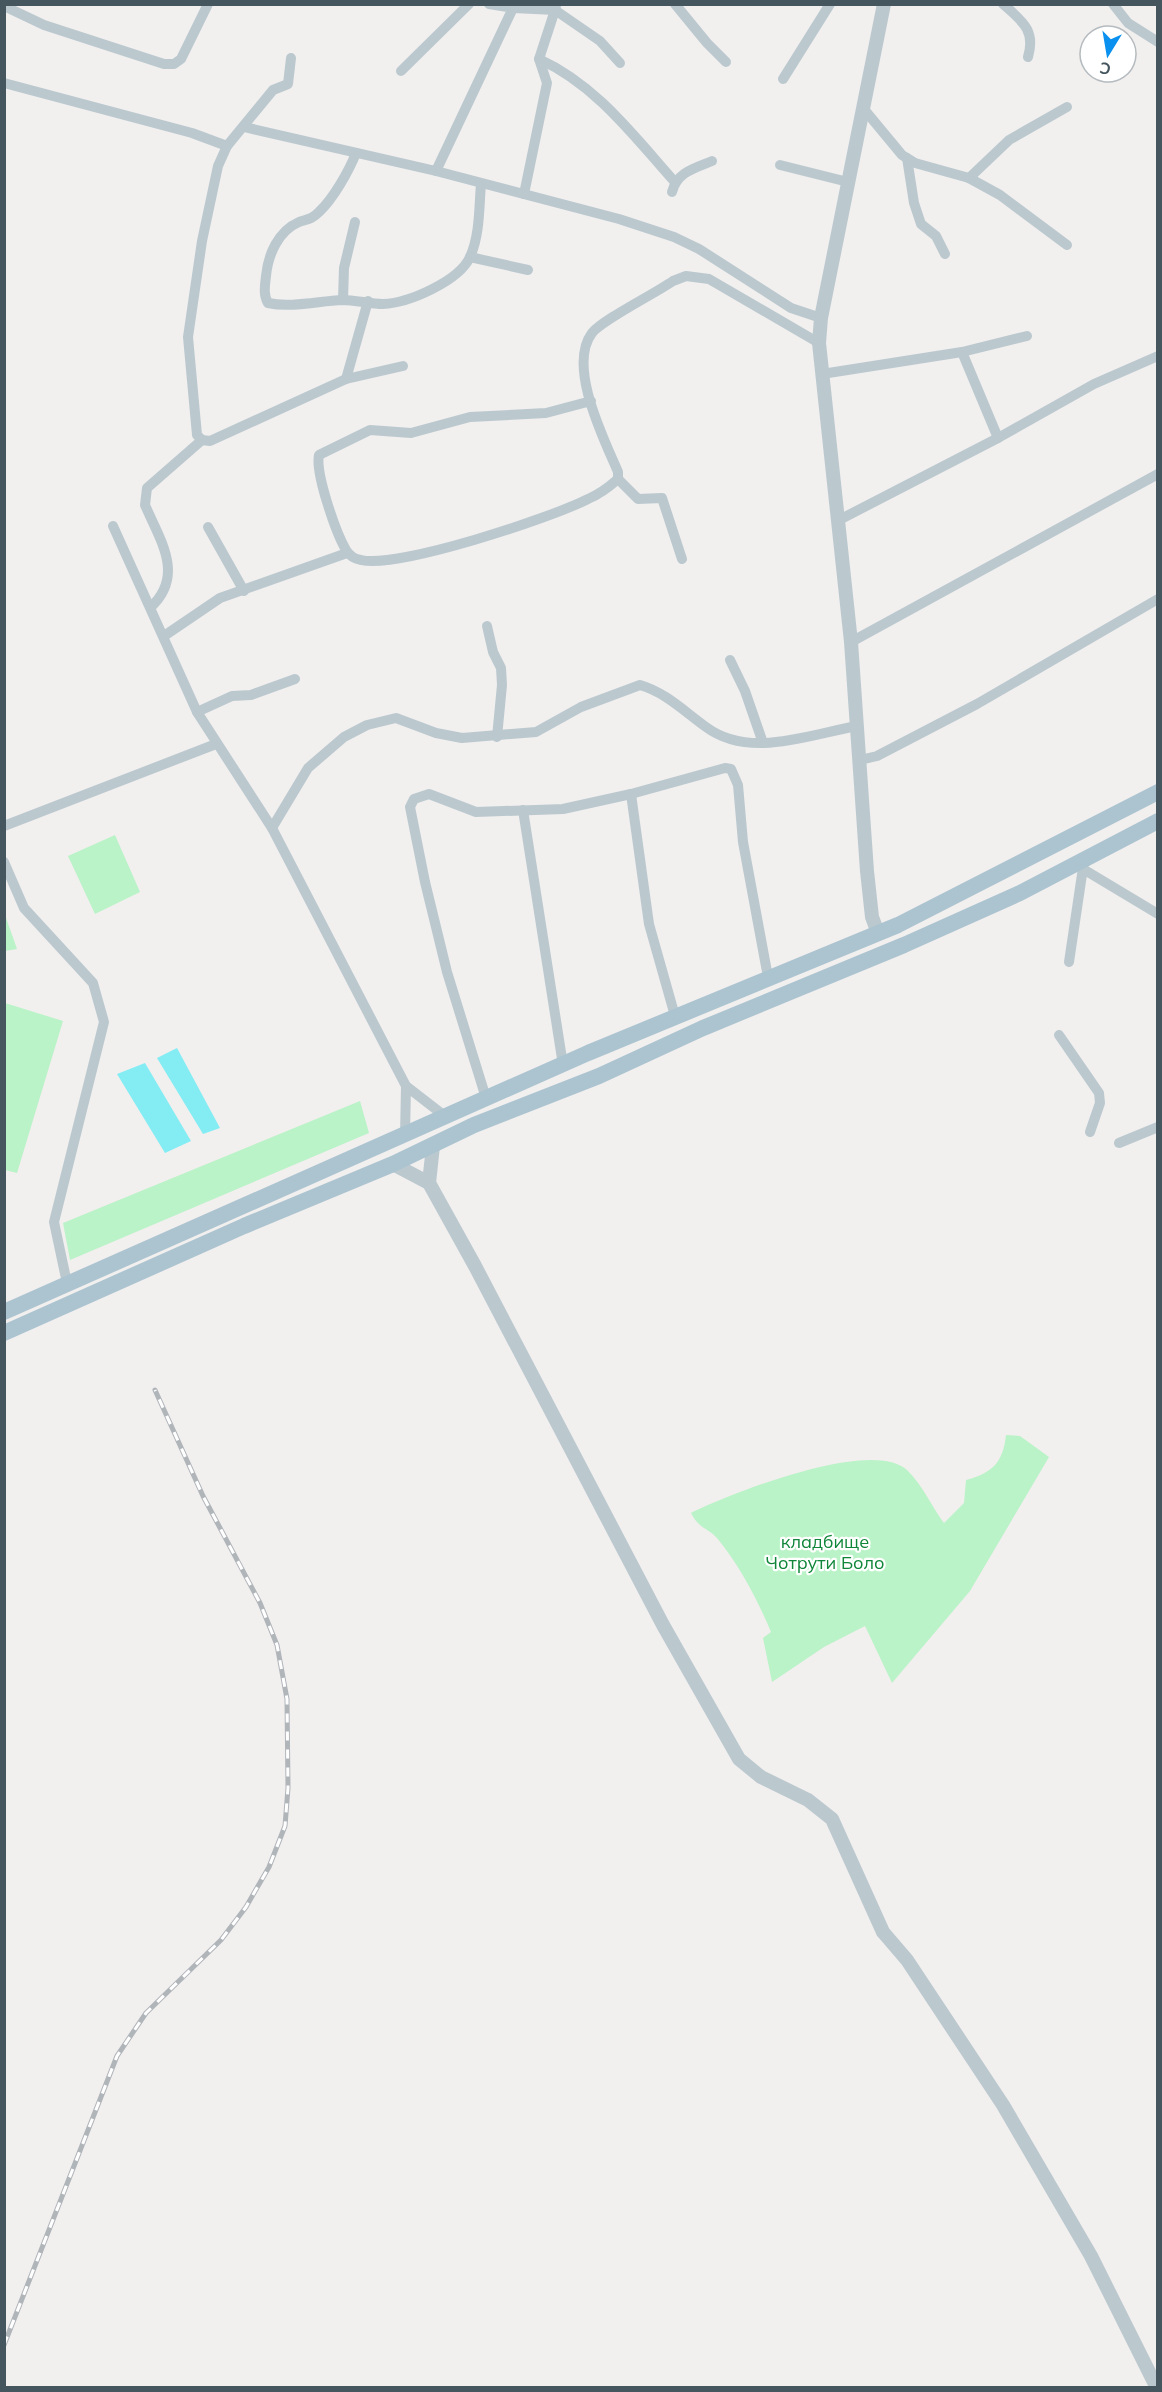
<svg xmlns="http://www.w3.org/2000/svg" width="1162" height="2392" viewBox="0 0 1162 2392" font-family="Mulish,sans-serif">
<style>
.green{fill:#baf3c7}
.water{fill:#83edf3}
.lines{fill:none;stroke-linecap:round;stroke-linejoin:round}
.minor{stroke:#bbc9cf;stroke-width:10}
.tertiary{stroke:#bbc9cf;stroke-width:14}
.primary{stroke:#acc4d0;stroke-width:16}
.rail-casing{stroke:#b0b5ba;stroke-width:5}
.rail{stroke:#fff;stroke-width:3;stroke-dasharray:9;stroke-linecap:butt}
.labels{text-anchor:middle;stroke-width:4.5;stroke-linejoin:round;paint-order:stroke}
.park-label{font-size:18px;fill:#0f8639;stroke:#fff}
</style>
<rect width="100%" height="100%" fill="#f2efef"/>
<!-- green -->
<g class="green">
<polygon points="115,835 140,892 95,914 68,856"/>
<polygon points="4,912 17,949 5,951"/>
<polygon points="5,1003 63,1021 17,1173 5,1170"/>
<polygon points="360,1101 369,1133 70,1260 63,1223"/>
<path d="M1006 1435 1020 1436 1049 1457 970 1591 892 1683 865 1626 824 1647 772 1682 763 1638 771 1632C757 1599 740 1566 717 1538 707 1527 700 1530 691 1513 730 1494 871 1437 907 1470 922 1484 932 1507 944 1523L964 1503 966 1480C992 1473 1003 1463 1006 1435Z"/>
</g>
<!-- water -->
<g class="water">
<polygon points="177,1048 220,1128 203,1134 157,1058"/>
<polygon points="145,1063 191,1141 165,1153 117,1074"/>
</g>
<g class="lines">
<!-- minor -->
<g class="minor">
<polyline points="675,4 707,43 726,62"/>
<path d="M1003 4C1022 21 1036 30 1028 57"/>
<polyline points="1113,4 1128,23 1158,42"/>
<polyline points="4,6 44,25 164,64 174,64 181,59 208,4"/>
<polyline points="513,8 555,10 556,5"/>
<polyline points="291,58 288,84 273,90 227,146 218,166 202,241 188,337 197,435 202,440 210,441 346,379 403,366"/>
<path d="M539 59C596 85 633 135 674 181"/>
<polyline points="401,71 469,4"/>
<polyline points="783,79 830,4"/>
<polyline points="4,83 192,133 227,146"/>
<polyline points="863,108 902,155 915,163 969,178 1000,195 1067,245"/>
<polyline points="244,127 436,171 619,219 674,237 699,249 791,308 821,318"/>
<path d="M356 153C349 171 333 199 319 212 312 219 308 219 299 222 278 231 268 255 266 276 265 285 263 295 268 303 291 308 319 301 342 300 356 300 370 304 383 304 409 303 459 281 470 257 480 235 479 207 481 184"/>
<polyline points="907,158 914,203 921,224 936,236 945,254"/>
<polyline points="780,165 848,182"/>
<polyline points="436,171 513,8 489,4"/>
<polyline points="969,178 1009,140 1067,107"/>
<path d="M672 192C677 172 695 168 712 161"/>
<polyline points="524,194 547,83 539,59 555,10 600,41 620,63"/>
<polyline points="470,257 528,270"/>
<polyline points="343,300 344,268 355,222"/>
<polyline points="962,352 998,438"/>
<polyline points="822,374 962,352 1027,336"/>
<polyline points="346,379 368,301"/>
<path d="M591 401 546 413 470 417 411 433 370 430 319 455C315 473 336 533 346 550 349 555 355 559 361 560 397 569 551 518 588 499 600 494 609 487 618 479V472C604 439 567 366 592 333 602 320 656 293 673 281L686 276 709 279 819 343"/>
<polyline points="618,479 638,499 662,498 682,559"/>
<polyline points="839,520 998,438 1094,384 1158,356"/>
<polyline points="113,526 197,712 272,828 406,1086 446,1117"/>
<polyline points="208,527 244,591"/>
<path d="M151 607C185 575 160 540 145 505L147 488 202 440"/>
<polyline points="487,626 493,652 501,668 502,685 497,737"/>
<polyline points="164,636 220,598 347,553"/>
<polyline points="851,642 1158,474"/>
<polyline points="730,660 745,691 763,743"/>
<polyline points="197,712 232,696 251,695 295,679"/>
<polyline points="860,760 877,756 977,704 1158,599"/>
<polyline points="631,794 649,924 675,1016"/>
<polyline points="523,810 563,1065"/>
<polyline points="4,826 216,744"/>
<path d="M272 828 308 768 344 737 367 725 396 718 436 733 462 738 536 732 581 707 640 685C665 692 685 712 706 727 749 759 808 735 857 726"/>
<polyline points="4,862 24,908 93,983 104,1022 54,1222 67,1283"/>
<polyline points="1083,869 1158,914"/>
<polyline points="1069,962 1084,861"/>
<polyline points="1059,1035 1099,1093 1100,1103 1090,1132"/>
<polyline points="486,1098 447,972 425,882 410,807 414,799 429,794 476,812 563,809 631,794 725,768 731,769 738,785 743,842 768,977"/>
<polyline points="405,1136 406,1086"/>
<polyline points="1119,1143 1158,1127"/>
</g>
<!-- tertiary -->
<g class="tertiary">
<polyline points="878,933 872,917 867,871 851,642 819,343 821,318 884,4"/>
<polyline points="393,1164 429,1183 475,1266 663,1625 739,1759 761,1777 808,1800 832,1819 883,1932 907,1960 1003,2105 1091,2256 1157,2388"/>
<polyline points="429,1183 433,1146"/>
</g>
<!-- primary -->
<g class="primary">
<polyline points="4,1312 588,1053 898,925 1158,792"/>
<polyline points="4,1333 244,1226 393,1164 474,1125 599,1076 703,1028 904,945 1020,893 1158,821"/>
</g>
<!-- rail casing -->
<g class="rail-casing">
<polyline id="rail" points="4,2345 117,2056 146,2013 221,1940 246,1907 269,1867 285,1826 288,1788 287,1699 277,1645 260,1603 203,1496 155,1390"/>
</g>
<!-- rail -->
<use href="#rail" class="rail"/>
</g>
<g class="labels">
<!-- park labels -->
<g class="park-label">
<text x="825" y="1548">кладбище<tspan x="825" dy="21">Чотрути Боло</tspan></text>
</g>
</g>
<!-- border -->
<rect width="1162" height="2392" fill="none" stroke="#45565e" stroke-width="12"/>
<!-- north arrow -->
<g transform="translate(1108 54) rotate(191)"><circle r="28" fill="#ffffff" stroke="#b5bbbf" stroke-width="1.5"/>
<path d="M0-4.5L10 22L0 15L-10 22Z" fill="#0a91f0"/>
<text y="-9" font-size="16" font-weight="bold" text-anchor="middle" fill="#45565e">С</text>
</g>
</svg>
